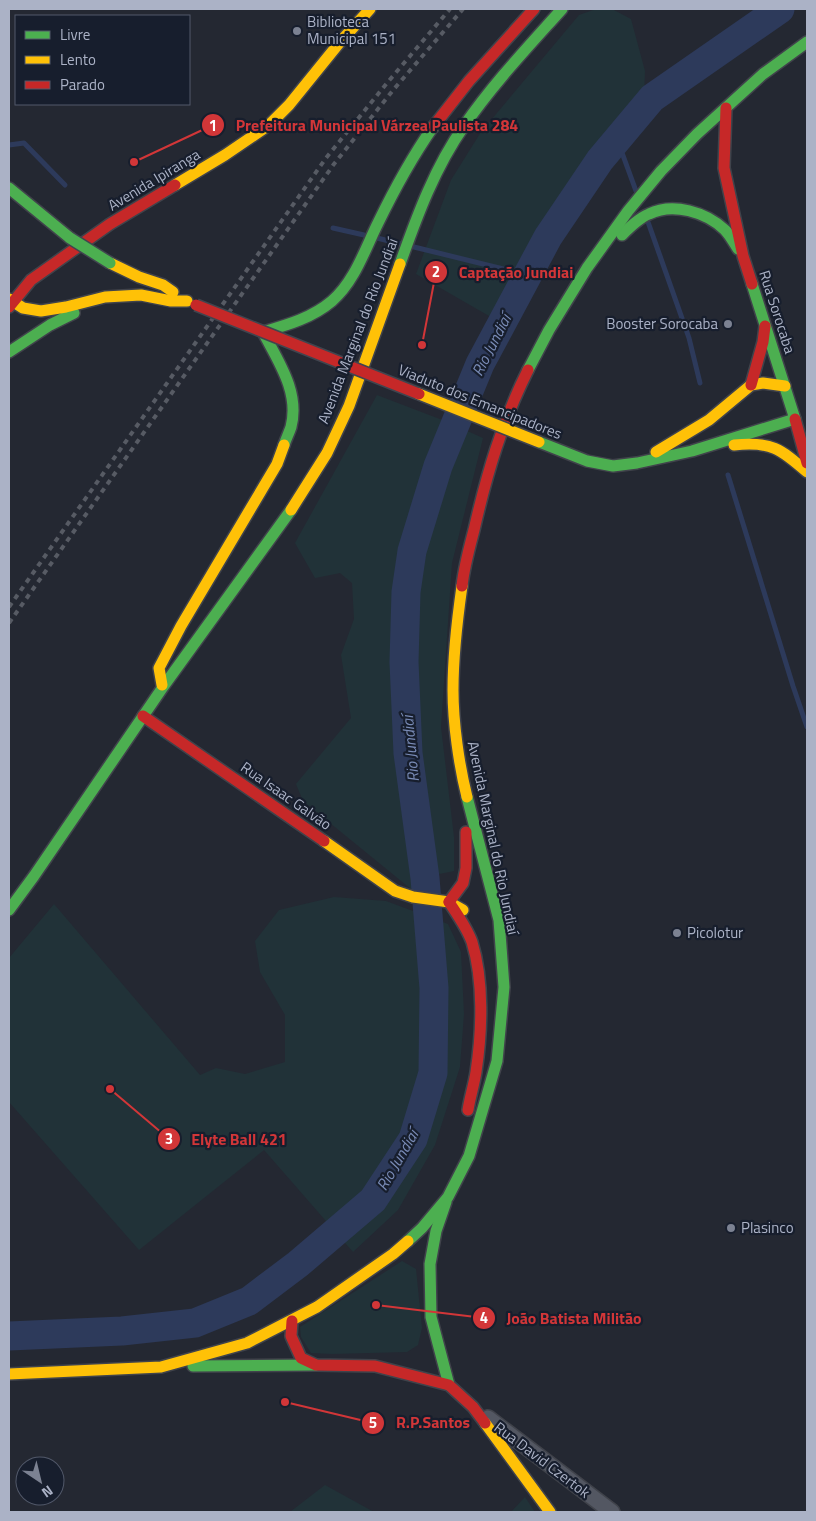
<svg xmlns="http://www.w3.org/2000/svg" width="816" height="1521" viewBox="0 0 816 1521" font-family="'Titillium Web',sans-serif">
<style>
.green{fill:#213238}
.lines{fill:none;stroke-linecap:round;stroke-linejoin:round}
.stream{stroke:#2d3a5b;stroke-width:5}
.river{stroke:#2d3a5b;stroke-width:29}
.street-casing{stroke:#40434b;stroke-width:18}
.fast-casing{stroke:#40434b;stroke-width:14}
.slow-casing{stroke:#40434b;stroke-width:14}
.jam-casing{stroke:#40434b;stroke-width:14}
.street{stroke:#535762;stroke-width:15}
.fast{stroke:#4caf50;stroke-width:11}
.slow{stroke:#ffc107;stroke-width:11}
.jam{stroke:#c62828;stroke-width:11}
.rail{stroke:#575b64;stroke-width:4;stroke-dasharray:5 5;stroke-linecap:butt}
.fast-bridge-casing{stroke:#41454f;stroke-width:14;stroke-linecap:butt}
.slow-bridge-casing{stroke:#41454f;stroke-width:14;stroke-linecap:butt}
.jam-bridge-casing{stroke:#41454f;stroke-width:14;stroke-linecap:butt}
.fast-bridge{stroke:#4caf50;stroke-width:11}
.slow-bridge{stroke:#ffc107;stroke-width:11}
.jam-bridge{stroke:#c62828;stroke-width:11}
.poi-dot{fill:#7c8292;stroke:#171e2d;stroke-width:2}
.labels{text-anchor:middle;stroke-width:4.5;stroke-linejoin:round;paint-order:stroke}
.poi-label{font-size:15px;fill:#abb2c6;stroke:#171e2d;text-anchor:start}
.street-label{font-size:15px;fill:#abb2c6;stroke:#171e2d}
.water-label{font-size:16px;font-style:italic;fill:#798bb6;stroke:#171e2d}
.leader{fill:none;stroke:#d23638;stroke-width:2}
.callout-dot{fill:#d23638;stroke:#171e2d;stroke-width:2}
.mark-label{font-size:15px;text-anchor:middle;font-weight:bold;fill:#fff}
.callout-label{font-size:16px;text-anchor:middle;font-weight:bold;fill:#d23638;stroke:#171e2d;stroke-width:4.5;stroke-linejoin:round;paint-order:stroke}
</style>
<rect width="100%" height="100%" fill="#242832"/>
<!-- green -->
<g class="green">
<polygon points="596,9 612,9 631,19 645,71 644,97 612,124 598,154 546,230 496,320 416,274 451,180 481,132 579,15"/>
<polygon points="377,395 445,421 483,438 452,563 441,727 454,837 454,871 439,874 411,889 303,801 296,784 351,718 341,655 354,619 352,583 340,573 315,578 295,543"/>
<polygon points="334,897 386,901 448,924 461,952 464,1014 460,1067 435,1145 398,1210 353,1252 264,1150 139,1250 9,1102 9,958 54,904 200,1075 216,1068 245,1074 285,1062 285,1015 260,972 255,941 279,910"/>
<polygon points="402,1261 416,1269 422,1328 418,1345 407,1352 332,1354 311,1353 301,1337 300,1327"/>
<polygon points="325,1485 374,1512 290,1512"/>
<polygon points="525,1497 535,1512 511,1512"/>
</g>
<g class="lines">
<!-- stream -->
<g class="stream">
<polyline points="617,139 636,191"/>
<polyline points="9,145 24,143 65,185"/>
<polyline points="648,222 689,338 700,383"/>
<polyline points="333,228 364,235"/>
<polyline points="377,238 401,244"/>
<polyline points="414,247 528,275"/>
<polyline points="728,475 793,686 807,727"/>
</g>
<!-- river -->
<polyline class="river" points="9,1336 122,1331 195,1323 249,1301 298,1264 373,1200 413,1139 433,1073 434,988 425,878 408,753 404,662 406,592 412,551 438,466 480,364 548,237 600,160 652,98 780,9"/>
<!-- street casing -->
<g class="street-casing">
<polyline id="street" points="488,1418 612,1512"/>
</g>
<!-- fast casing -->
<g class="fast-casing">
<g id="fast">
<polyline points="9,188 70,238"/>
<path d="M622 235C630 227 639 218 649 214 673 202 706 212 725 230 730 235 734 243 738 249"/>
<path d="M400 264C417 216 435 167 464 126 493 84 528 47 562 9"/>
<polyline points="9,352 50,325 74,313"/>
<polyline points="528,370 549,330 587,268 628,211 661,171 697,134 763,74 807,42"/>
<polyline points="539,442 587,461 613,466 637,463 692,451 795,419 752,284"/>
<path d="M284 445C286 439 289 433 291 427 300 392 278 361 263 332 287 325 312 318 332 301 355 281 365 249 378 223 394 190 412 157 433 127"/>
<polyline points="9,910 34,876 163,687 291,510"/>
<polyline points="446,1202 436,1231 430,1264 431,1317 449,1385"/>
<polyline points="408,1241 422,1228 448,1197 469,1156 497,1061 504,987 499,920 467,797"/>
<polyline points="193,1366 316,1365"/>
</g>
</g>
<!-- slow casing -->
<g class="slow-casing">
<g id="slow">
<polyline points="175,185 225,155 269,125 289,105 340,42 370,9"/>
<polyline points="110,263 139,277 163,285 173,292"/>
<polyline points="9,299 23,308 41,311 66,307 105,297 141,295 171,301 187,301"/>
<path d="M734 445C771 441 781 449 807 472"/>
<polyline points="656,452 709,420 751,385 763,383 785,386"/>
<polyline points="291,510 327,453 349,406 400,264"/>
<path d="M462 586C457 621 453 655 453 690 453 723 459 765 467 797"/>
<polyline points="162,685 159,668 181,626 277,464 284,445"/>
<polyline points="324,841 395,891 413,897 449,902 463,910"/>
<polyline points="9,1374 161,1367 247,1343 317,1307 393,1254 408,1241"/>
<polyline points="485,1423 550,1512"/>
</g>
</g>
<!-- jam casing -->
<g class="jam-casing">
<g id="jam">
<polyline points="726,108 724,168 743,256 752,284"/>
<polyline points="433,127 469,81 534,9"/>
<polyline points="9,307 31,280 110,224 175,185"/>
<polyline points="751,385 763,342 765,326"/>
<polyline points="795,419 807,463"/>
<path d="M462 586C464 567 469 549 474 530 487 473 502 422 528 370"/>
<polyline points="143,716 324,841"/>
<path d="M449 902C457 914 467 928 472 942 484 981 482 1032 476 1072 474 1085 470 1097 468 1110"/>
<polyline points="449,902 463,883 466,868 466,832"/>
<polyline points="292,1321 291,1336 301,1358 316,1365 375,1366 449,1385 473,1407 485,1423"/>
</g>
</g>
<!-- street -->
<use href="#street" class="street"/>
<!-- fast -->
<use href="#fast" class="fast"/>
<!-- slow -->
<use href="#slow" class="slow"/>
<!-- jam -->
<use href="#jam" class="jam"/>
<!-- rail -->
<g class="rail">
<polyline points="9,607 326,158 387,83 450,9"/>
<polyline points="9,623 334,164 394,89 463,9"/>
</g>
<!-- fast-bridge casing -->
<g class="fast-bridge-casing">
<polyline id="fast-bridge" points="70,238 110,263"/>
</g>
<!-- slow-bridge casing -->
<g class="slow-bridge-casing">
<polyline id="slow-bridge" points="419,394 539,442"/>
</g>
<!-- jam-bridge casing -->
<g class="jam-bridge-casing">
<polyline id="jam-bridge" points="196,305 419,394"/>
</g>
<!-- fast-bridge -->
<use href="#fast-bridge" class="fast-bridge"/>
<!-- slow-bridge -->
<use href="#slow-bridge" class="slow-bridge"/>
<!-- jam-bridge -->
<use href="#jam-bridge" class="jam-bridge"/>
</g>
<!-- markers -->
<g class="poi-dot">
<circle cx="297" cy="31" r="5"/>
<circle cx="728" cy="324" r="5"/>
<circle cx="677" cy="933" r="5"/>
<circle cx="731" cy="1228" r="5"/>
</g>
<g class="labels">
<!-- poi labels -->
<g class="poi-label">
<text x="307" y="27">Biblioteca<tspan x="307" dy="17">Municipal 151</tspan></text>
<text x="718" y="329" text-anchor="end">Booster Sorocaba</text>
<text x="687" y="938">Picolotur</text>
<text x="741" y="1233">Plasinco</text>
</g>
<!-- street labels -->
<g class="street-label">
<text transform="translate(154 180) rotate(-31)" y="5">Avenida Ipiranga</text>
<text transform="translate(777 312) rotate(72)" y="5">Rua Sorocaba</text>
<text transform="translate(358 331) rotate(-69)" y="5">Avenida Marginal do Rio Jundiaí</text>
<text transform="translate(480 402) rotate(22)" y="5">Viaduto dos Emancipadores</text>
<text transform="translate(286 796) rotate(35)" y="5">Rua Isaac Galvão</text>
<text transform="translate(493 838) rotate(78)" y="5">Avenida Marginal do Rio Jundiaí</text>
<text transform="translate(542 1460) rotate(37)" y="5">Rua David Czertok</text>
</g>
<!-- water labels -->
<g class="water-label">
<text transform="translate(491 345) rotate(-63)" y="6">Rio Jundiaí</text>
<text transform="translate(410 749) rotate(-95)" y="6">Rio Jundiaí</text>
<text transform="translate(397 1160) rotate(-60)" y="6">Rio Jundiaí</text>
</g>
</g>
<!-- callouts -->
<path class="leader" d="M134 162L213 125M422 345L436 272M110 1089L169 1139M376 1305L484 1318M285 1402L373 1423"/>
<g class="callout-dot">
<circle cx="134" cy="162" r="5"/>
<circle cx="422" cy="345" r="5"/>
<circle cx="110" cy="1089" r="5"/>
<circle cx="376" cy="1305" r="5"/>
<circle cx="285" cy="1402" r="5"/>
<circle cx="213" cy="125" r="12"/>
<circle cx="436" cy="272" r="12"/>
<circle cx="169" cy="1139" r="12"/>
<circle cx="484" cy="1318" r="12"/>
<circle cx="373" cy="1423" r="12"/>
</g>
<g class="mark-label">
<text x="213" y="131">1</text>
<text x="436" y="277">2</text>
<text x="169" y="1144">3</text>
<text x="484" y="1323">4</text>
<text x="373" y="1428">5</text>
</g>
<g class="callout-label">
<text x="377" y="131">Prefeitura Municipal Várzea Paulista 284</text>
<text x="516" y="278">Captação Jundiai</text>
<text x="239" y="1145">Elyte Ball 421</text>
<text x="574" y="1324">João Batista Militão</text>
<text x="433" y="1428">R.P.Santos</text>
</g>
<!-- border -->
<rect width="816" height="1521" fill="none" stroke="#abb2c6" stroke-width="20"/>
<!-- legend -->
<rect x="15" y="15" width="175" height="90" fill="#171e2d" stroke="#52596a"/>
<rect x="25" y="31" width="25" height="8" fill="#4caf50" stroke="#52596a"/>
<text x="60" y="40" font-size="15" fill="#abb2c6">Livre</text>
<rect x="25" y="56" width="25" height="8" fill="#ffc107" stroke="#52596a"/>
<text x="60" y="65" font-size="15" fill="#abb2c6">Lento</text>
<rect x="25" y="81" width="25" height="8" fill="#c62828" stroke="#52596a"/>
<text x="60" y="90" font-size="15" fill="#abb2c6">Parado</text>
<!-- north arrow -->
<g transform="translate(40 1481) rotate(145)"><circle r="24" fill="#171e2d" stroke="#52596a"/>
<path d="M0-4L9 19L0 12L-9 19Z" fill="#7c8292"/>
<text y="-8" font-size="14" font-weight="bold" text-anchor="middle" fill="#abb2c6">N</text>
</g>
</svg>
